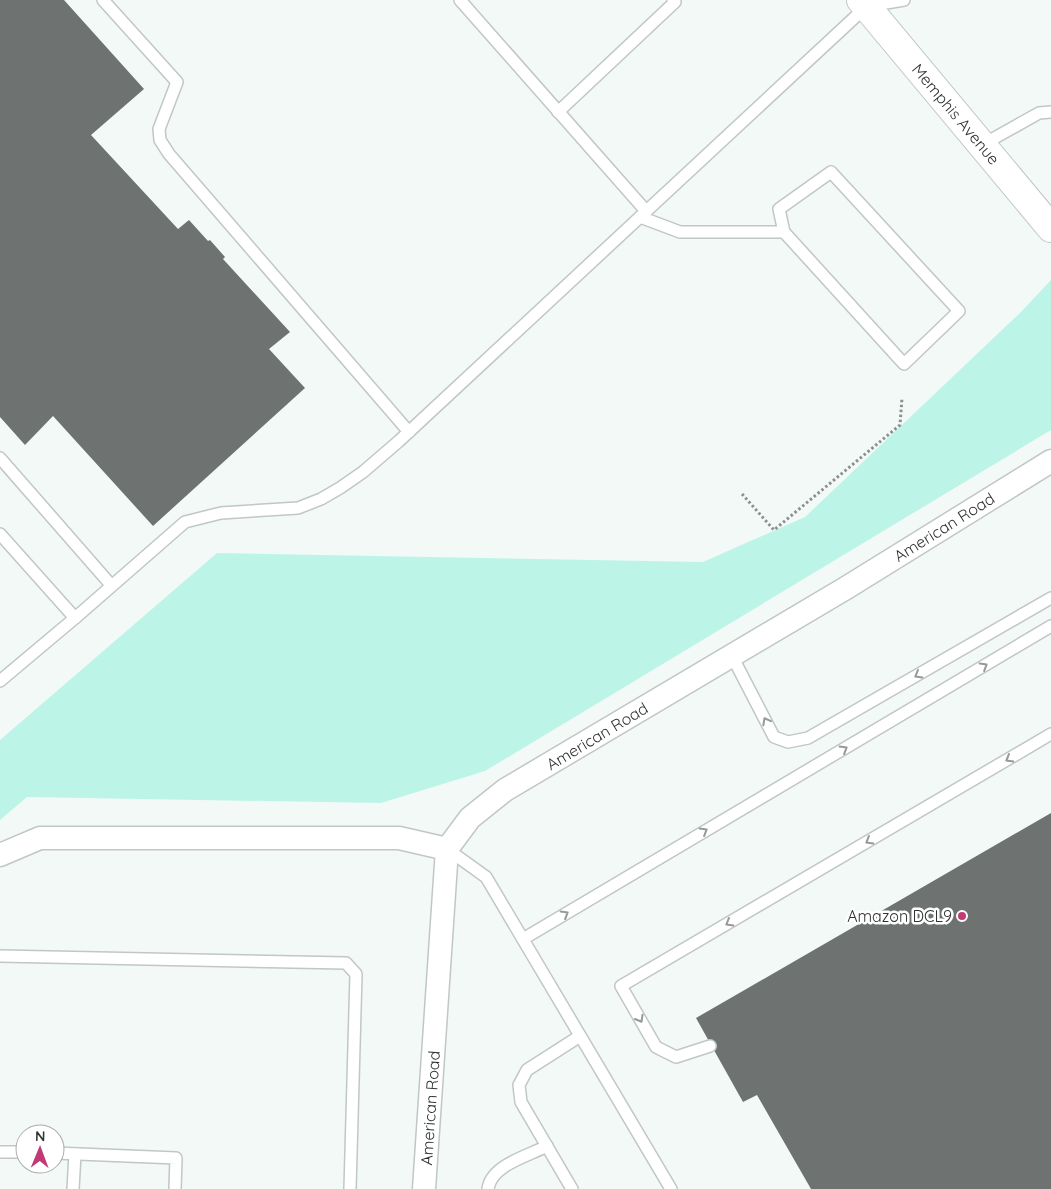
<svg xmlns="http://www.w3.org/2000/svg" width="1051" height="1189" viewBox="0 0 1051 1189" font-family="Quicksand,sans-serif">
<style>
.green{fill:#bcf5e7}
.building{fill:#6e7372}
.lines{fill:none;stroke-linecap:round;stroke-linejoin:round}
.service-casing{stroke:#c1c7c5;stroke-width:14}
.minor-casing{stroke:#c1c7c5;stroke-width:25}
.secondary-casing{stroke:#c1c7c5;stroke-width:30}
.path{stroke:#8b908f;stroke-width:3;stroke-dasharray:2.5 2.5;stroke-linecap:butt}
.service{stroke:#fff;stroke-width:11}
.minor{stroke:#fff;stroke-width:22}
.secondary{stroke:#fff;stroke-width:28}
.oneway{stroke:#979898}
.poi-dot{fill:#c23975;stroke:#fff;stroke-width:2}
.labels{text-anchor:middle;stroke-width:5;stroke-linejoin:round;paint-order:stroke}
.street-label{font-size:16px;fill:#2f3231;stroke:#fff}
.poi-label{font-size:16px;fill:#2f3231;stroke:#fff;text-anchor:end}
</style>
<rect width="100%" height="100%" fill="#f2f9f7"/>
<!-- green -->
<polygon class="green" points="1051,280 1051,430 485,771 381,803 27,797 0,820 0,740 217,553 703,562 805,517 1021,312"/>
<!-- building -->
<g class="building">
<polygon points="0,0 64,0 144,89 91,135 178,229 189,220 208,241 210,240 225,257 223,259 290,332 269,349 305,388 153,526 53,416 25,445 0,417"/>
<polygon points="1051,813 1051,1189 811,1189 757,1095 743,1102 696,1018"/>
</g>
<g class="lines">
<!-- service casing -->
<g class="service-casing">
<g id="service">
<polyline points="103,0 177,82 159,129 160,140 169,154 409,432"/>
<polyline points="460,0 646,211"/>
<polyline points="868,6 904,0"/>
<polyline points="558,112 675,2 673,0"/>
<polyline points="982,145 1039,113 1051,112"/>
<polygon points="831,172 959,311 904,364 784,232 779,209"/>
<polyline points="640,217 680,232 784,232"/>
<polyline points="0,458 111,585"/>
<polyline points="0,534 75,618 185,522 221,513 298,508 321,499 340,488 363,472 399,441 867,6"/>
<polyline points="732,656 774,737 788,742 808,738 1051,598"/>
<polyline points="0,681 75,618"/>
<polyline points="447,849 486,877 671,1189"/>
<polyline points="523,939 1051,626"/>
<polyline points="0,956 346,963 356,974 350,1189"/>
<polyline points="710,1046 676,1057 656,1047 621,986 1051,734"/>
<polyline points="0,1152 25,1152"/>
<polyline points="55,1153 176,1158 175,1189"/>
<polyline points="73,1189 75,1154"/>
<path d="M488 1189C491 1165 528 1156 547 1146"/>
<polyline points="572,1189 521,1102 519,1085 527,1070 580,1036"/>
</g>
</g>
<!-- minor casing -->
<g class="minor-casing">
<g id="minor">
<polyline points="0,855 40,838 399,838 447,849"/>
<polyline points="424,1189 447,849 470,818 505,790 846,588 1051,461"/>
</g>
</g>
<!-- secondary casing -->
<g class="secondary-casing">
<polyline id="secondary" points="861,0 1051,228"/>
</g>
<!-- path -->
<polyline class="path" points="742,494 774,530 900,425 902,398"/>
<!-- service -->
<use href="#service" class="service"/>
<!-- minor -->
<use href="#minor" class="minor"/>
<!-- secondary -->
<use href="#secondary" class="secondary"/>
</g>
<!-- one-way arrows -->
<defs><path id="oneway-chevron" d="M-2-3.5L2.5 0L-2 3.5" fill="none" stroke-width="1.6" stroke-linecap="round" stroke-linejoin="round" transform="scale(1.25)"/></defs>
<g class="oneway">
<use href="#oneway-chevron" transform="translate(984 666) rotate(-31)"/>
<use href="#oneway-chevron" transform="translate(918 675) rotate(150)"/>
<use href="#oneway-chevron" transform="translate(766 721) rotate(-118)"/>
<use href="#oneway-chevron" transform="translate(844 749) rotate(-31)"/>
<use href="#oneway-chevron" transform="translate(1009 759) rotate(150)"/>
<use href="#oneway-chevron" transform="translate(704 831) rotate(-31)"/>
<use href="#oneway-chevron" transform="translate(869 841) rotate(150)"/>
<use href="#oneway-chevron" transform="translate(565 914) rotate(-31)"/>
<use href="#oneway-chevron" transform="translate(729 923) rotate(150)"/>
<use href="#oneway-chevron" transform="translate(640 1019) rotate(60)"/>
</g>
<!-- markers -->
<circle class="poi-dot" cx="962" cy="916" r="5"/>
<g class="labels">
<!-- street labels -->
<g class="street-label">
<text transform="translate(956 114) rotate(50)" y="6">Memphis Avenue</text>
<text transform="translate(944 527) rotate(-32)" y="6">American Road</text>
<text transform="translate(597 736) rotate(-31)" y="6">American Road</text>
<text transform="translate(430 1108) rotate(-86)" y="6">American Road</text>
</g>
<!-- poi labels -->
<g class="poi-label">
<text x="952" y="922">Amazon DCL9</text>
</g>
</g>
<!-- north arrow -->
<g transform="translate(40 1149) rotate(1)"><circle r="24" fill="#ffffff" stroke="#acadad"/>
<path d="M0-4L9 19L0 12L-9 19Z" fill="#c23975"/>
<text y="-8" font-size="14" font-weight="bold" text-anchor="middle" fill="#2f3231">N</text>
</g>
</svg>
